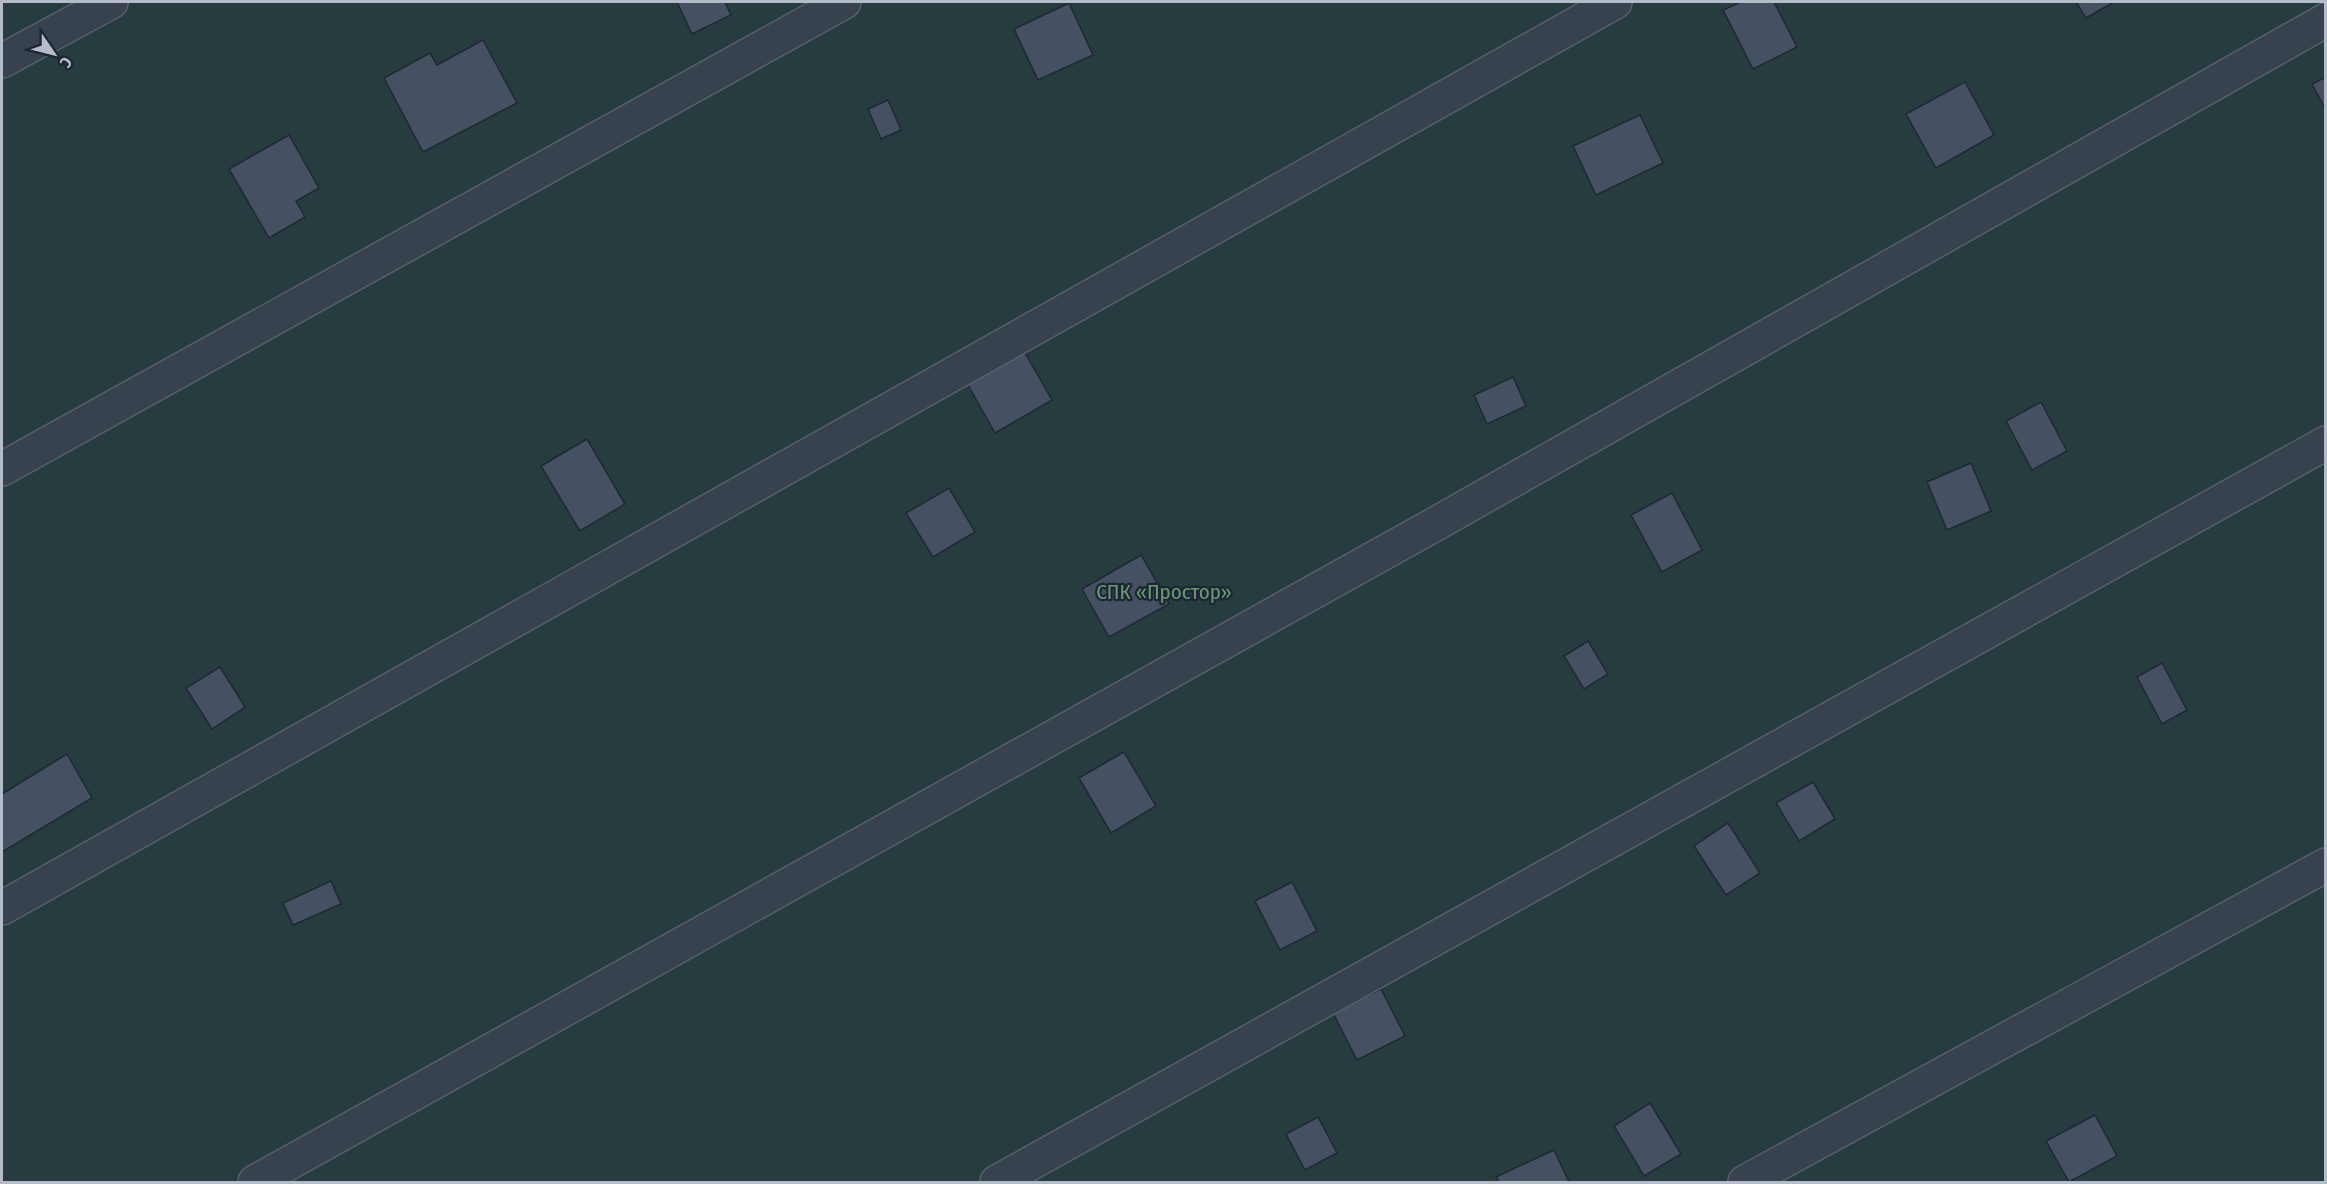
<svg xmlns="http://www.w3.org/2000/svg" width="2327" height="1184" viewBox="0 0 2327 1184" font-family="'Fira Sans Condensed',sans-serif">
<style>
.green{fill:#263c3f}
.building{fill:#455162;stroke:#1f2835;stroke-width:1.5}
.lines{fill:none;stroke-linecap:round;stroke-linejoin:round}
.minor-casing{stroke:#565f6c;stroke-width:36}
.minor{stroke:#38414e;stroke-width:33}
.labels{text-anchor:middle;stroke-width:4.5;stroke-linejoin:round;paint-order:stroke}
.park-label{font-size:21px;fill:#6b9a76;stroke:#1d2633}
</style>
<rect width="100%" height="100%" fill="#242f3e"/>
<!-- green -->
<rect class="green" x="2" y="2" width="2323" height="1180"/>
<!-- building -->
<g class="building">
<polygon points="677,2 725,2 731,15 692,34"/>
<polygon points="1741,2 1774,2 1797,47 1753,69 1723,10"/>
<polygon points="2076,2 2114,2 2086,18"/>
<polygon points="1069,3 1093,55 1038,80 1014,29"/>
<polygon points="483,40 517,103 423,152 384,78 430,53 437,65"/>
<polygon points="2326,77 2326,110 2312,84"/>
<polygon points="1965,82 1994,135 1936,168 1906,114"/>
<polygon points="888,100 901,130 881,139 868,109"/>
<polygon points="1640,115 1663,163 1596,195 1573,146"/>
<polygon points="289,135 319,188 296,201 305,217 269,238 229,169"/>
<polygon points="1021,346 1052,400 995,433 964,378"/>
<polygon points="1513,377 1526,406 1487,424 1474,395"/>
<polygon points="2041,402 2067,451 2032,470 2006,421"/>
<polygon points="587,439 625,504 580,531 541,466"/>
<polygon points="1971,463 1991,511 1947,530 1927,482"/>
<polygon points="949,488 975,532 933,557 906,513"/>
<polygon points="1672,493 1702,550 1662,572 1631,515"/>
<polygon points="1141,555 1169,604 1109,637 1082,589"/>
<polygon points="1588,641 1608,674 1584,689 1564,656"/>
<polygon points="2162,663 2187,710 2162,724 2137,677"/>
<polygon points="220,667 245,707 212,729 186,688"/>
<polygon points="1124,752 1156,806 1111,833 1079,778"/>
<polygon points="67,754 92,798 2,852 2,794"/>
<polygon points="1813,782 1835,819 1799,841 1776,803"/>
<polygon points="1728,823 1760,873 1726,895 1694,846"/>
<polygon points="331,881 341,904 293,925 283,903"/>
<polygon points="1292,882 1317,931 1280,950 1255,901"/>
<polygon points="1381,989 1405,1036 1357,1060 1333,1013"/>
<polygon points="1650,1103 1681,1154 1644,1176 1614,1126"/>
<polygon points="2095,1115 2117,1156 2069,1182 2046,1141"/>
<polygon points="1318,1117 1337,1153 1305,1170 1286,1134"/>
<polygon points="1554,1150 1569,1182 1499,1182 1496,1177"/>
</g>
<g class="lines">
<!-- minor casing -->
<g class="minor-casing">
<g id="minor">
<polyline points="2,61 111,2"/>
<polyline points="2,469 844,2"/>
<polyline points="2,908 1615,2"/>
<polyline points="255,1182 1439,522 2326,20"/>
<polyline points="997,1182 2326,443"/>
<polyline points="1745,1182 2326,865"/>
</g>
</g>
<!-- minor -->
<use href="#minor" class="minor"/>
</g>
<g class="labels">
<!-- park labels -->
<g class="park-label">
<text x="1164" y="599">СПК «Простор»</text>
</g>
</g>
<!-- border -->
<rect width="2327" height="1184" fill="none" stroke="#b4bcc9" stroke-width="6"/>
<!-- north arrow -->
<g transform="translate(54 54) rotate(125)" stroke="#1d2633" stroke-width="4.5" paint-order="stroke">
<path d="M0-4.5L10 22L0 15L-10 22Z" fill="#b4bcc9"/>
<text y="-9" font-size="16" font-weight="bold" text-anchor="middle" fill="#b4bcc9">С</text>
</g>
</svg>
